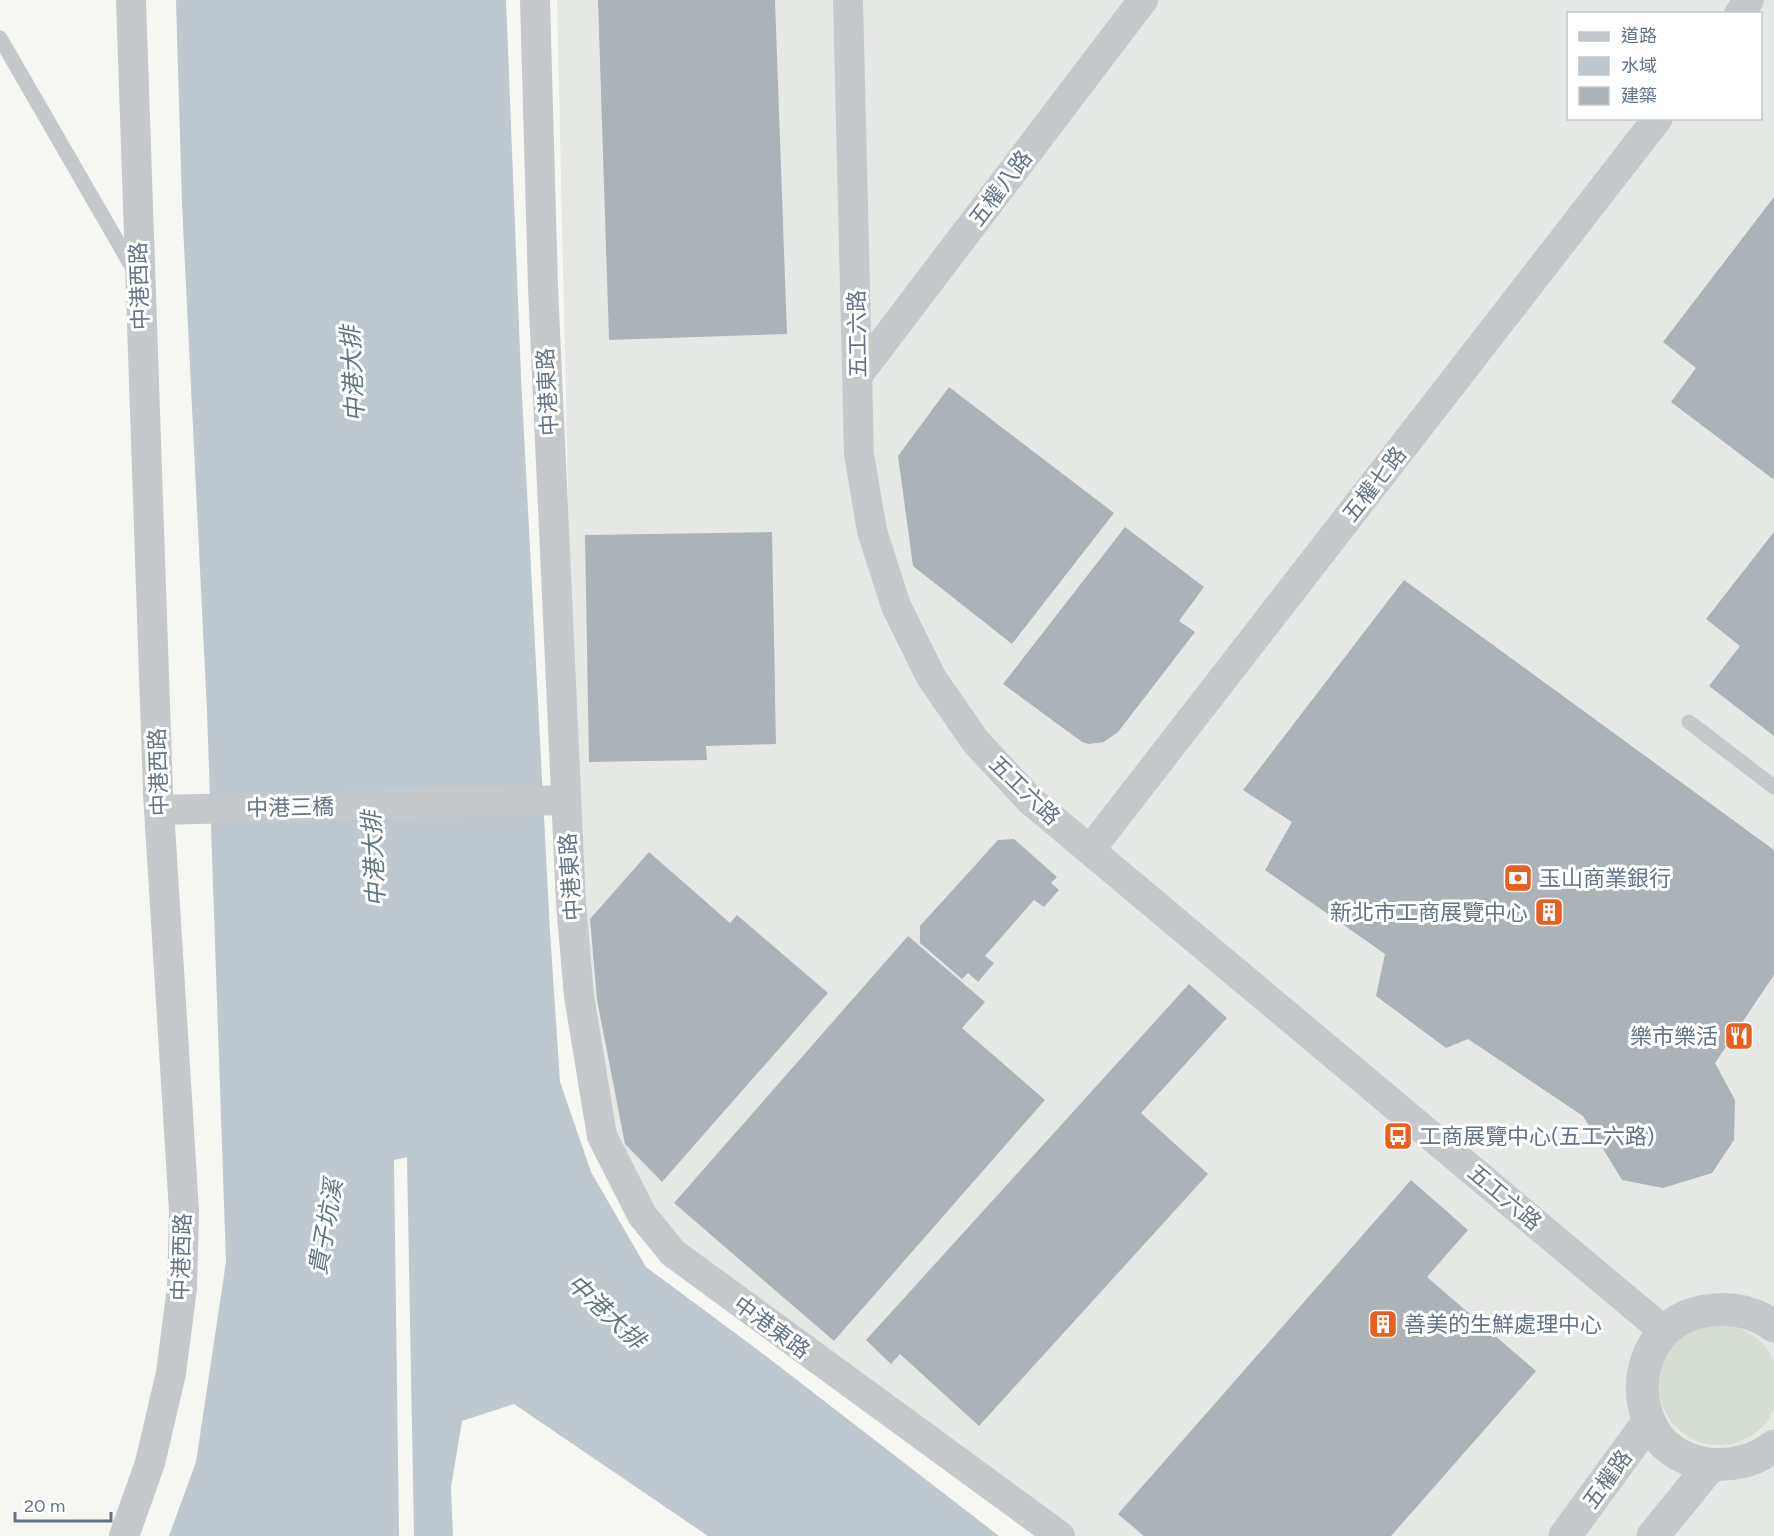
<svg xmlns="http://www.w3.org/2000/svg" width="1774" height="1536" viewBox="0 0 1774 1536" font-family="Figtree,'Noto Sans TC',sans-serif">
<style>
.built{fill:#e6e8e6;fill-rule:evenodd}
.green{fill:#d6ded3}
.water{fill:#bec8ce}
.building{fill:#abb3b9}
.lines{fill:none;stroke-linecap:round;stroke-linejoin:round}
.service{stroke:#c6c9cc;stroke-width:15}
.minor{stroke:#c6c9cc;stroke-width:30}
.tertiary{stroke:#c6c9cc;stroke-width:33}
.labels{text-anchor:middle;stroke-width:6;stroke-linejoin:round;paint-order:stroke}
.street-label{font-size:22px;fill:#647385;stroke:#fff}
.poi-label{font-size:22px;fill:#647385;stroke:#fff;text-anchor:start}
.water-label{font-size:24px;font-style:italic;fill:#5f7582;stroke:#fff}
</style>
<rect width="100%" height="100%" fill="#f6f6f2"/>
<!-- built -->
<path class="built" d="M557 0H1774V1536H1063L684 1248 639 1185 609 1121 577 895ZM1568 14H1760V118H1568Z"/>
<!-- green -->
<circle class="green" cx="1719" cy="1385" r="60"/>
<!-- water -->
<polygon class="water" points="176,0 506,0 521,376 550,932 560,1082 591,1172 646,1267 758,1350 999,1536 708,1536 514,1404 462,1421 451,1487 453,1536 414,1536 407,1157 394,1160 399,1536 169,1536 196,1462 226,1262 207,711 182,205"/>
<!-- building -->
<g class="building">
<polygon points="598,0 775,0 787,334 609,340"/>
<polygon points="1774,197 1774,477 1773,479 1671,402 1696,368 1663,342"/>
<polygon points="949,387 1114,513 1012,644 913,566 898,456"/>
<polygon points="1125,527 1204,587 1179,621 1195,632 1118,732 1104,742 1089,744 1082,742 1003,684"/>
<polygon points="772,532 776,744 706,746 707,760 589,762 585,535"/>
<polygon points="1774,532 1774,736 1709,686 1740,646 1706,619"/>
<polygon points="1404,580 1774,850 1774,975 1715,1063 1735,1100 1734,1140 1712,1173 1663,1188 1622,1180 1583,1116 1468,1039 1446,1048 1376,996 1385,954 1265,870 1292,822 1243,790"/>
<polygon points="1014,839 1057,877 1051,883 1059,890 1044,907 1034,900 985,956 994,963 978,982 968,973 962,979 920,943 920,926 998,840"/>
<polygon points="649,852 730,923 737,915 828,993 662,1182 625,1144 597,1000 590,919"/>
<polygon points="908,936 985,1002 962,1028 1045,1100 834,1341 674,1203"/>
<polygon points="1189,984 1227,1018 1141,1113 1208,1174 979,1426 900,1354 891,1364 866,1340"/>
<polygon points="1411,1180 1468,1230 1427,1277 1536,1371 1391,1536 1144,1536 1118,1514"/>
</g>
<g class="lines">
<!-- service -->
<g class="service">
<polyline points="0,38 135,272"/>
<polyline points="1689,722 1774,787"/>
</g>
<!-- minor -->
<g class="minor">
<polyline points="535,0 543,287 571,904 579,996 602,1136 642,1215 673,1253 1060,1536"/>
<polyline points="848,0 859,454 872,531 896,606 931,677 976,742 1030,800 1664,1331"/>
<polyline points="1739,14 1749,0"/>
<polyline points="858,375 1143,0"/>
<polyline points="159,810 565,800"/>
<polyline points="1090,850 1658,118"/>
<polyline points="124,1536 150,1463 171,1373 182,1288 184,1211 158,793 131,0"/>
</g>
<!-- tertiary -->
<g class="tertiary">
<path d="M1774 1326C1753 1311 1730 1307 1705 1311 1653 1319 1630 1375 1649 1421 1669 1471 1737 1476 1774 1446"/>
<polyline points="1565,1536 1649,1421"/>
<polyline points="1653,1536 1710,1466"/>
</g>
</g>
<!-- icons -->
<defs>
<g id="bank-square" transform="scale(1.5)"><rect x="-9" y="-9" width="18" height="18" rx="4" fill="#ea5f1e" stroke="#fff"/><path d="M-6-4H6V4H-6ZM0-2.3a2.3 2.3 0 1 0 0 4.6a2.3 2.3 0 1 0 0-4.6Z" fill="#fff"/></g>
<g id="building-square" transform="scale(1.5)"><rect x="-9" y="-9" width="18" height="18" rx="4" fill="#ea5f1e" stroke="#fff"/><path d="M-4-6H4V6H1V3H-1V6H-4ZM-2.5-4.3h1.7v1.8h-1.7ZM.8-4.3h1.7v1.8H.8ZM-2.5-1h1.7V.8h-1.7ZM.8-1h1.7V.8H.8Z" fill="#fff"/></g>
<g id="restaurant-square" transform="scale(1.5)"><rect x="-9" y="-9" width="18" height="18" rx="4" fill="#ea5f1e" stroke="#fff"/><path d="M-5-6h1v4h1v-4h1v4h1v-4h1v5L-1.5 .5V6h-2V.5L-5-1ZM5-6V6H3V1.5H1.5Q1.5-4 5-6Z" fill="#fff"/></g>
<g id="bus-square" transform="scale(1.5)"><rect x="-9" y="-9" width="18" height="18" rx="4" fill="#ea5f1e" stroke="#fff"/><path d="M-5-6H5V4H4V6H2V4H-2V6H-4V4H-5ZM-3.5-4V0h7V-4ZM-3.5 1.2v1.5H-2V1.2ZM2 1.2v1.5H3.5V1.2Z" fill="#fff"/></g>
</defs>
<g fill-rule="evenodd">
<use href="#bank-square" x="1518" y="878"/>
<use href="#building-square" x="1549" y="912"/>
<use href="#restaurant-square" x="1739" y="1036"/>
<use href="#bus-square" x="1398" y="1136"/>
<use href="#building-square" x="1383" y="1324"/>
</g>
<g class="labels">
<!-- street labels -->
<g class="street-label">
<text transform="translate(1000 188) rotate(-53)" y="8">五權八路</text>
<text transform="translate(139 286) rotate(-92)" y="8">中港西路</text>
<text transform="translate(857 334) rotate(-91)" y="8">五工六路</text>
<text transform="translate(547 392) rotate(-93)" y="8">中港東路</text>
<text transform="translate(1374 484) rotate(-52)" y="8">五權七路</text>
<text transform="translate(158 772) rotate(-92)" y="8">中港西路</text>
<text transform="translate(1025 790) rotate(44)" y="8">五工六路</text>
<text transform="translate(290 807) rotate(-1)" y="8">中港三橋</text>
<text transform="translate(570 877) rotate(-94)" y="8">中港東路</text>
<text transform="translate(1505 1197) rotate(40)" y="8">五工六路</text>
<text transform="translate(181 1257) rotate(-88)" y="8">中港西路</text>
<text transform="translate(772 1327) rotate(36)" y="8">中港東路</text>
<text transform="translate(1607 1479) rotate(-54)" y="8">五權路</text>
</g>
<!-- poi labels -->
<g class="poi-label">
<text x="1539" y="886">玉山商業銀行</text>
<text x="1528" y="920" text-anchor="end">新北市工商展覽中心</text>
<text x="1718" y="1044" text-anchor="end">樂市樂活</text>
<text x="1419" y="1144">工商展覽中心(五工六路)</text>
<text x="1404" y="1332">善美的生鮮處理中心</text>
</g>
<!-- water labels -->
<g class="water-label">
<text transform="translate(353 374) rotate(-93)" y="8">中港大排</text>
<text transform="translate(374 859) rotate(-93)" y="8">中港大排</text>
<text transform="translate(326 1227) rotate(-80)" y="8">貴子坑溪</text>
<text transform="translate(606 1312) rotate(43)" y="8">中港大排</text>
</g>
</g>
<!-- legend -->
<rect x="1567" y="12" width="195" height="108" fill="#ffffff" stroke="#c1c7ce" stroke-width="1.5"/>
<rect x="1579" y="32" width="30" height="9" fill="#c6c9cc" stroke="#c1c7ce" stroke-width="1.5"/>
<text x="1621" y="42" font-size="18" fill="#647385">道路</text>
<rect x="1579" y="57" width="30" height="18" fill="#bec8ce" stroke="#c1c7ce" stroke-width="1.5"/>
<text x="1621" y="72" font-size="18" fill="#647385">水域</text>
<rect x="1579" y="87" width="30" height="18" fill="#abb3b9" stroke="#c1c7ce" stroke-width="1.5"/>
<text x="1621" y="102" font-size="18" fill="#647385">建築</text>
<!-- scale -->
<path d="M15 1512v9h96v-9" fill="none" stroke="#647385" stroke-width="3"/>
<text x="24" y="1512" font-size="18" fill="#647385" stroke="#ffffff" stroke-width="4.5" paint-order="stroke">20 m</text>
</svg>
